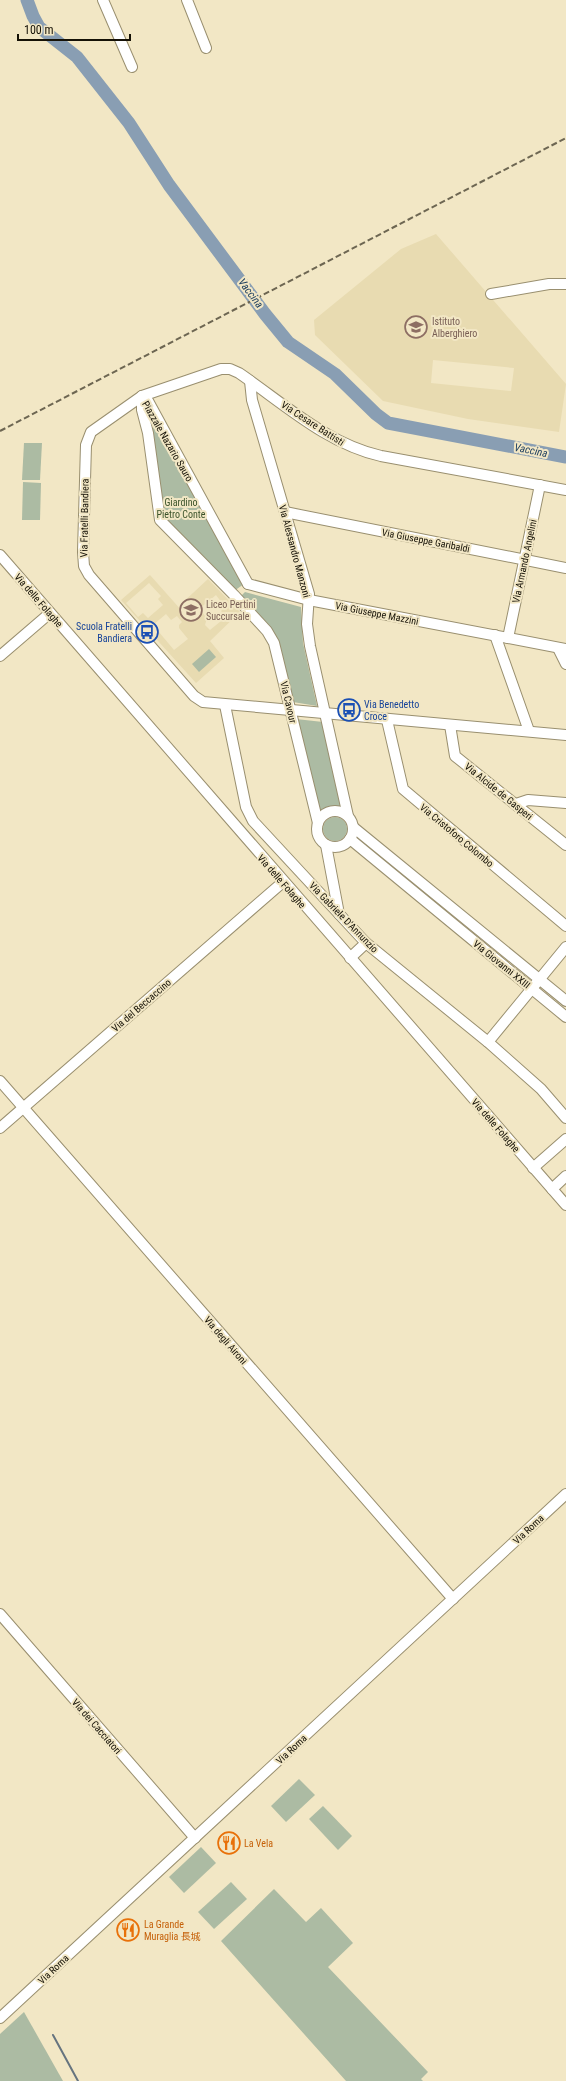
<svg xmlns="http://www.w3.org/2000/svg" width="566" height="2081" viewBox="0 0 566 2081" font-family="'Roboto Condensed','Noto Sans SC',sans-serif">
<style>
.built{fill:#e8dbb1;fill-rule:evenodd}
.green{fill:#acbba3}
.lines{fill:none;stroke-linecap:round;stroke-linejoin:round}
.stream{stroke:#66747f;stroke-width:2}
.river{stroke:#899eb3;stroke-width:13}
.minor-casing{stroke:#998f6f;stroke-width:12}
.minor{stroke:#fff;stroke-width:10}
.rail{stroke:#6d6652;stroke-width:2;stroke-dasharray:6 3;stroke-linecap:butt}
.labels{text-anchor:middle;stroke-width:4;stroke-linejoin:round;paint-order:stroke}
.education-label{font-size:10px;fill:#785e54;stroke:#f2e7c5;text-anchor:start}
.street-label{font-size:10px;fill:#151106;stroke:#f2e7c5}
.park-label{font-size:10px;fill:#3a5229;stroke:#f2e7c5}
.transit-label{font-size:10px;fill:#164399;stroke:#f2e7c5;text-anchor:end}
.food-label{font-size:10px;fill:#c56008;stroke:#f2e7c5;text-anchor:start}
.water-label{font-size:11px;font-style:italic;fill:#1a3c5d;stroke:#f2e7c5}
</style>
<rect width="100%" height="100%" fill="#f2e7c5"/>
<!-- built -->
<g class="built">
<path d="M436 234 566 384 559 432 468 419 383 401 315 335 314 320 401 249ZM433 360 514 368 511 391 431 383Z"/>
<path d="M150 575 182 611 179 606 208 579 240 612 210 641 224 658 196 683 121 600ZM149 583 161 596 158 599 163 605 148 618 143 613 138 617 126 603ZM216 595 225 607 221 611 226 617 210 630 205 625 207 618 199 609ZM166 614 171 620 177 616 182 622 179 625V628L188 639 174 650 153 625Z"/>
</g>
<!-- green -->
<g class="green">
<polygon points="154,426 158,426 244,584 234,591 165,520 151,431"/>
<polygon points="24,443 42,443 40,480 22,480"/>
<polygon points="23,482 41,483 40,520 22,520"/>
<polygon points="245,592 301,607 303,643 317,706 293,702 280,648 241,596"/>
<polygon points="209,649 216,657 199,672 192,664"/>
<path d="M296 719 323 722 342 808C333 806 326 807 320 814Z"/>
<circle cx="335" cy="829" r="12"/>
<polygon points="299,1779 315,1795 286,1822 271,1806"/>
<polygon points="323,1806 352,1836 338,1850 309,1819"/>
<polygon points="201,1847 216,1863 184,1893 169,1877"/>
<polygon points="231,1882 247,1899 214,1929 198,1912"/>
<polygon points="274,1889 306,1922 321,1908 353,1943 328,1967 428,2072 421,2079 423,2081 346,2081 221,1941"/>
<polygon points="24,2012 63,2081 0,2081 0,2034"/>
</g>
<g class="lines">
<!-- stream -->
<polyline class="stream" points="53,2035 78,2081"/>
<!-- river -->
<polyline class="river" points="27,0 33,16 39,27 77,57 129,123 169,185 265,314 288,342 335,374 376,414 388,423 566,457"/>
<!-- minor casing -->
<g class="minor-casing">
<g id="minor">
<polyline points="103,0 132,67"/>
<polyline points="187,0 206,48"/>
<polyline points="491,294 549,284 566,284"/>
<polyline points="250,381 252,400 309,594 307,624 310,646 348,816"/>
<polyline points="142,396 142,410 148,433 160,520 234,595 267,631 274,643 318,823"/>
<polyline points="142,396 148,401 248,584"/>
<path d="M566 490 381 456C327 444 283 403 239 373L230 369H221L142 396 91 432 86 445 83 552 84 566 89 575 194 696 203 702 566 735"/>
<polyline points="285,512 566,568"/>
<polyline points="0,555 566,1205"/>
<polyline points="248,584 309,600 566,649"/>
<polyline points="495,635 529,731"/>
<polyline points="508,638 540,485"/>
<polyline points="558,648 566,664"/>
<polyline points="0,656 50,613"/>
<polyline points="225,705 246,807 253,821 366,943 488,1042 541,1089 566,1118"/>
<polyline points="387,720 403,789 566,926"/>
<polyline points="450,725 455,756 566,845"/>
<polyline points="516,804 528,800 566,803"/>
<circle cx="335" cy="829" r="18"/>
<polyline points="353,827 566,1001"/>
<polyline points="350,839 566,1017"/>
<polyline points="326,845 339,914"/>
<polyline points="350,958 366,943"/>
<polyline points="488,1042 566,947"/>
<polyline points="0,1081 453,1599"/>
<polyline points="0,1128 283,882"/>
<polyline points="533,1168 566,1139"/>
<polyline points="552,1189 566,1176"/>
<polyline points="0,1614 195,1838"/>
<polyline points="0,2018 566,1494"/>
</g>
</g>
<!-- minor -->
<use href="#minor" class="minor"/>
<!-- rail -->
<polyline class="rail" points="0,431 566,138"/>
</g>
<!-- icons -->
<defs>
<g id="school-ring" transform="scale(1.15)"><circle r="9.5" fill="#f2e7c5" stroke="#8d6e63" stroke-width="1.5"/><path d="M0-5L7-2L0 1L-7-2ZM-4 1L0 2.5L4 1V4Q0 6-4 4Z" fill="#8d6e63"/></g>
<g id="university-ring" transform="scale(1.15)"><circle r="9.5" fill="#f2e7c5" stroke="#8d6e63" stroke-width="1.5"/><path d="M0-5L7-2L0 1L-7-2ZM-4 1L0 2.5L4 1V4Q0 6-4 4Z" fill="#8d6e63"/></g>
<g id="bus-ring" transform="scale(1.15)"><circle r="9.5" fill="#f2e7c5" stroke="#1a4fb4" stroke-width="1.5"/><path d="M-5-6H5V4H4V6H2V4H-2V6H-4V4H-5ZM-3.5-4V0h7V-4ZM-3.5 1.2v1.5H-2V1.2ZM2 1.2v1.5H3.5V1.2Z" fill="#1a4fb4"/></g>
<g id="restaurant-ring" transform="scale(1.15)"><circle r="9.5" fill="#f2e7c5" stroke="#e8710a" stroke-width="1.5"/><path d="M-5-6h1v4h1v-4h1v4h1v-4h1v5L-1.5 .5V6h-2V.5L-5-1ZM5-6V6H3V1.5H1.5Q1.5-4 5-6Z" fill="#e8710a"/></g>
</defs>
<g fill-rule="evenodd">
<use href="#school-ring" x="416" y="327"/>
<use href="#university-ring" x="191" y="610"/>
<use href="#bus-ring" x="147" y="632"/>
<use href="#bus-ring" x="349" y="710"/>
<use href="#restaurant-ring" x="229" y="1843"/>
<use href="#restaurant-ring" x="128" y="1930"/>
</g>
<g class="labels">
<!-- education labels -->
<g class="education-label">
<text x="432" y="325">Istituto<tspan x="432" dy="12">Alberghiero</tspan></text>
<text x="206" y="608">Liceo Pertini<tspan x="206" dy="12">Succursale</tspan></text>
</g>
<!-- street labels -->
<g class="street-label">
<text transform="translate(313 423) rotate(33)" y="4">Via Cesare Battisti</text>
<text transform="translate(168 441) rotate(60)" y="4">Piazzale Nazario Sauro</text>
<text transform="translate(84 518) rotate(-89)" y="4">Via Fratelli Bandiera</text>
<text transform="translate(426 540) rotate(11)" y="4">Via Giuseppe Garibaldi</text>
<text transform="translate(295 551) rotate(75)" y="4">Via Alessandro Manzoni</text>
<text transform="translate(524 561) rotate(-78)" y="4">Via Armando Angelini</text>
<text transform="translate(39 600) rotate(49)" y="4">Via delle Folaghe</text>
<text transform="translate(377 613) rotate(11)" y="4">Via Giuseppe Mazzini</text>
<text transform="translate(289 702) rotate(77)" y="4">Via Cavour</text>
<text transform="translate(499 791) rotate(39)" y="4">Via Alcide de Gasperi</text>
<text transform="translate(457 835) rotate(40)" y="4">Via Cristoforo Colombo</text>
<text transform="translate(282 881) rotate(49)" y="4">Via delle Folaghe</text>
<text transform="translate(344 917) rotate(46)" y="4">Via Gabriele D'Annunzio</text>
<text transform="translate(502 964) rotate(39)" y="4">Via Giovanni XXIII</text>
<text transform="translate(141 1005) rotate(-41)" y="4">Via del Beccaccino</text>
<text transform="translate(496 1125) rotate(49)" y="4">Via delle Folaghe</text>
<text transform="translate(226 1340) rotate(49)" y="4">Via degli Aironi</text>
<text transform="translate(528 1529) rotate(-43)" y="4">Via Roma</text>
<text transform="translate(97 1726) rotate(49)" y="4">Via dei Cacciatori</text>
<text transform="translate(291 1749) rotate(-43)" y="4">Via Roma</text>
<text transform="translate(53 1969) rotate(-43)" y="4">Via Roma</text>
</g>
<!-- park labels -->
<g class="park-label">
<text x="181" y="506">Giardino<tspan x="181" dy="12">Pietro Conte</tspan></text>
</g>
<!-- transit labels -->
<g class="transit-label">
<text x="132" y="630">Scuola Fratelli<tspan x="132" dy="12">Bandiera</tspan></text>
<text x="364" y="708" text-anchor="start">Via Benedetto<tspan x="364" dy="12">Croce</tspan></text>
</g>
<!-- food labels -->
<g class="food-label">
<text x="244" y="1847">La Vela</text>
<text x="144" y="1928">La Grande<tspan x="144" dy="12">Muraglia 長城</tspan></text>
</g>
<!-- water labels -->
<g class="water-label">
<text transform="translate(251 293) rotate(53)" y="4">Vaccina</text>
<text transform="translate(531 450) rotate(11)" y="4">Vaccina</text>
</g>
</g>
<!-- scale -->
<path d="M18 34v6h112v-6" fill="none" stroke="#151106" stroke-width="2"/>
<text x="24" y="34" font-size="12" fill="#151106" stroke="#f2e7c5" stroke-width="3" paint-order="stroke">100 m</text>
</svg>
